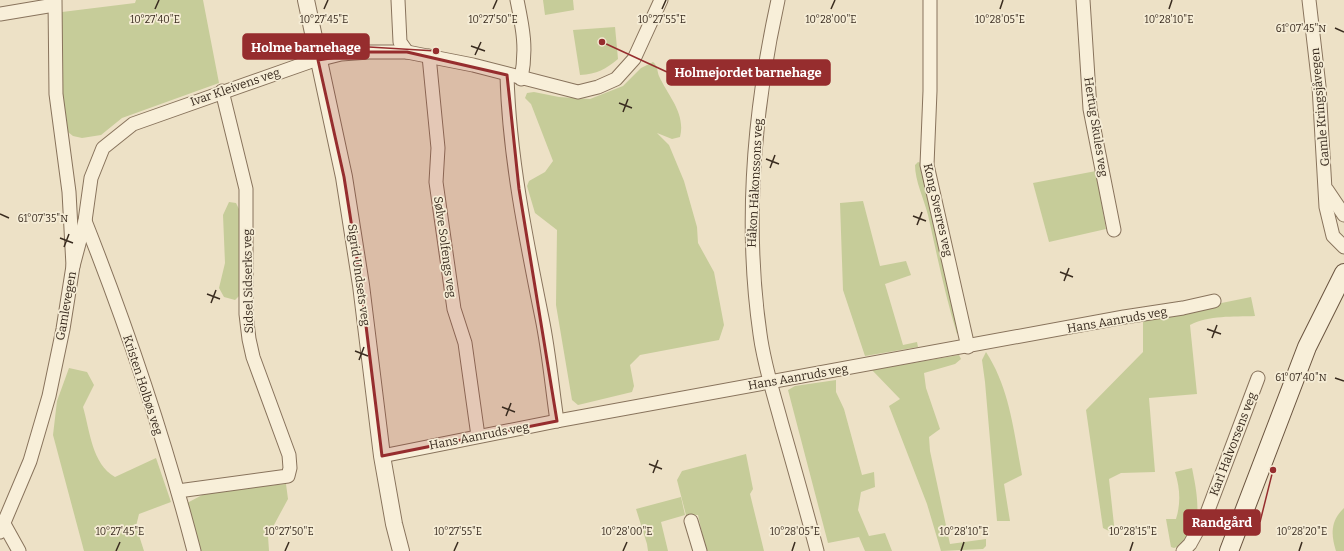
<svg xmlns="http://www.w3.org/2000/svg" width="1344" height="551" viewBox="0 0 1344 551" font-family="Bitter,serif">
<style>
.green{fill:#c6cc99}
.lines{fill:none;stroke-linecap:round;stroke-linejoin:round}
.minor-casing{stroke:#88735c;stroke-width:15}
.tertiary-casing{stroke:#88735c;stroke-width:18}
.secondary-casing{stroke:#6a543f;stroke-width:20}
.minor{stroke:#f8efd9;stroke-width:13}
.tertiary{stroke:#f8efd9;stroke-width:16}
.secondary{stroke:#f8efd9;stroke-width:18}
.marked{fill:#962d2e;fill-opacity:0.2;stroke:#962d2e;stroke-width:3;stroke-linejoin:round}
.ticks{fill:none;stroke:#392b1f;stroke-width:1.5}
.labels{text-anchor:middle;stroke-width:3.5;stroke-linejoin:round;paint-order:stroke}
.street-label{font-size:12px;fill:#392b1f;stroke:#f5ecd5}
.ticks-label{font-size:10px;text-anchor:middle;fill:#392b1f;stroke:#f5ecd5;stroke-width:3.5;stroke-linejoin:round;paint-order:stroke}
.leader{fill:none;stroke:#962d2e;stroke-width:1.5}
.callout-dot{fill:#962d2e;stroke:#f5ecd5;stroke-width:1.5}
.callout{fill:#962d2e;stroke:#962d2e;stroke-width:1.5}
.callout-label{font-size:13px;text-anchor:middle;font-weight:bold;fill:#fff}
</style>
<rect width="100%" height="100%" fill="#ede1c6"/>
<!-- green -->
<g class="green">
<polygon points="136,0 203,0 219,83 122,118 101,135 82,138 73,136 63,128 60,39 62,12 135,3"/>
<polygon points="543,0 573,0 574,10 545,15"/>
<path d="M615 27 618 59C606 69 597 74 580 75L573 30Z"/>
<path d="M653 62C658 66 657 71 659 76 668 96 686 113 680 137L672 139 657 133 669 145 684 181 697 227 698 243 714 272 724 325 719 340 640 355 630 365 634 386 632 392 578 405 572 400 556 305 557 230 535 213 527 186 529 181 545 172 553 161 531 104 525 98 527 93 534 92 559 97 590 99 623 86 641 68Z"/>
<path d="M918 162 921 163 960 329 957 334C945 295 937 255 928 215 924 199 915 181 915 165Z"/>
<polygon points="1096,171 1106,229 1049,242 1033,183"/>
<polygon points="863,201 880,266 906,261 911,275 885,284 903,345 917,342 918,347 865,356 843,290 840,203"/>
<polygon points="229,202 236,203 242,215 242,293 235,300 224,297 219,288 225,263 223,215"/>
<path d="M1251 297 1255 316C1233 317 1209 315 1190 325L1197 394 1149 398 1155 472 1121 473 1109 479 1115 534 1103 528 1086 410 1143 352V319Z"/>
<path d="M986 352C1010 389 1014 433 1022 475L1004 484 1010 521H997L985 382 982 360Z"/>
<polygon points="959,355 961,359 955,364 924,373 926,388 940,429 929,437 930,451 950,544 986,539 986,546 983,549 941,551 927,504 889,406 900,399 872,370"/>
<path d="M69 368 87 372 94 385 83 407C90 431 92 464 115 477L156 458 171 502 139 514 136 526 144 551H84L53 435 57 401Z"/>
<polygon points="836,380 836,392 844,409 862,475 874,472 875,487 861,492 858,510 869,536 885,533 892,551 865,551 859,537 828,543 788,390 795,386"/>
<polygon points="746,454 753,489 750,494 764,551 706,551 698,515 686,515 677,480 682,471"/>
<path d="M1192 468C1197 493 1207 537 1174 548L1171 547 1166 519H1176C1181 503 1180 488 1175 472Z"/>
<polygon points="286,484 288,499 268,536 269,551 200,551 187,503 208,492"/>
<polygon points="681,497 685,515 661,522 668,551 648,551 647,544 636,509"/>
<path d="M1344 508V551H1336C1331 535 1330 521 1344 508Z"/>
</g>
<g class="lines">
<!-- minor casing -->
<g class="minor-casing">
<g id="minor">
<polyline points="398,0 400,42 407,52"/>
<path d="M517 0C523 29 527 49 521 79"/>
<path d="M778 0C754 109 744 223 760 334 764 365 774 395 782 425 794 467 806 509 817 551"/>
<polyline points="930,0 930,91 927,165 968,347"/>
<polyline points="1083,0 1090,109 1114,230"/>
<polyline points="1309,0 1319,86 1326,207 1333,236 1344,247"/>
<polyline points="0,14 54,5"/>
<polyline points="429,56 438,148 436,182 454,309 465,343 478,436"/>
<path d="M507 75C509 155 526 239 542 318 549 352 552 387 557 421"/>
<polyline points="1327,190 1344,215"/>
<path d="M85 221C127 327 165 440 194 551"/>
<polyline points="73,266 85,221 91,178 103,148 133,124 309,62 341,54 369,52 407,52 473,65 578,92 598,87 616,79 634,59 661,0"/>
<polyline points="382,456 557,421 1124,317 1183,308 1214,301"/>
<polyline points="178,491 288,476 290,468 289,455 253,357 249,339 246,314 246,189 222,91"/>
<polyline points="691,521 700,551"/>
<polyline points="4,524 19,551"/>
<polyline points="0,532 30,461 49,396 63,329 73,266 69,192 56,94 55,0"/>
<polyline points="1183,551 1190,544 1207,513 1258,378"/>
</g>
</g>
<!-- tertiary casing -->
<g class="tertiary-casing">
<polyline id="tertiary" points="306,0 344,177 361,285 382,456 394,524 401,551"/>
</g>
<!-- secondary casing -->
<g class="secondary-casing">
<polyline id="secondary" points="1229,551 1307,347 1344,273"/>
</g>
<!-- minor -->
<use href="#minor" class="minor"/>
<!-- tertiary -->
<use href="#tertiary" class="tertiary"/>
<!-- secondary -->
<use href="#secondary" class="secondary"/>
</g>
<!-- marked area -->
<path class="marked" d="M369 52H407L507 75 519 189 557 421 382 456 361 285 344 177 318 60Z"/>
<!-- ticks -->
<path class="ticks" d="M155 9 159 0M324 9 328 0M493 9 497 0M662 9 666 0M831 9 835 0M1000 9 1003 0M1169 9 1172 0M1335 28 1344 32M471 46 485 51M475 55 481 42M619 103 632 108M623 112 628 99M766 159 779 164M770 168 775 155M0 214 9 218M913 216 926 221M917 225 922 212M60 238 73 243M64 247 69 234M1060 272 1073 277M1064 281 1069 268M207 294 220 299M211 303 216 290M1207 329 1221 334M1212 338 1217 325M355 351 368 356M359 360 364 347M1335 378 1344 381M502 407 515 412M506 416 511 403M649 464 662 469M653 473 658 460M116 551 120 542M285 551 289 542M454 551 458 542M623 551 627 542M792 551 795 542M961 551 964 542M1130 551 1133 542M1299 551 1302 542"/>
<g class="labels">
<!-- street labels -->
<g class="street-label">
<text transform="translate(235 87) rotate(-19)" y="4">Ivar Kleivens veg</text>
<text transform="translate(1320 107) rotate(-95)" y="4">Gamle Kringsjåvegen</text>
<text transform="translate(1096 127) rotate(81)" y="4">Hertug Skules veg</text>
<text transform="translate(755 183) rotate(-87)" y="4">Håkon Håkonssons veg</text>
<text transform="translate(938 210) rotate(77)" y="4">Kong Sverres veg</text>
<text transform="translate(445 247) rotate(82)" y="4">Sølve Solfengs veg</text>
<text transform="translate(359 275) rotate(82)" y="4">Sigrid Undsets veg</text>
<text transform="translate(248 281) rotate(-91)" y="4">Sidsel Sidserks veg</text>
<text transform="translate(66 306) rotate(-80)" y="4">Gamlevegen</text>
<text transform="translate(1117 320) rotate(-10)" y="4">Hans Aanruds veg</text>
<text transform="translate(798 377) rotate(-10)" y="4">Hans Aanruds veg</text>
<text transform="translate(143 385) rotate(72)" y="4">Kristen Holbøs veg</text>
<text transform="translate(479 436) rotate(-11)" y="4">Hans Aanruds veg</text>
<text transform="translate(1233 444) rotate(-69)" y="4">Karl Halvorsens veg</text>
</g>
</g>
<g class="ticks-label">
<text x="155" y="23">10°27'40"E</text>
<text x="324" y="23">10°27'45"E</text>
<text x="493" y="23">10°27'50"E</text>
<text x="662" y="23">10°27'55"E</text>
<text x="831" y="23">10°28'00"E</text>
<text x="1000" y="23">10°28'05"E</text>
<text x="1169" y="23">10°28'10"E</text>
<text x="1301" y="32">61°07'45"N</text>
<text x="43" y="222">61°07'35"N</text>
<text x="1301" y="381">61°07'40"N</text>
<text x="120" y="535">10°27'45"E</text>
<text x="289" y="535">10°27'50"E</text>
<text x="458" y="535">10°27'55"E</text>
<text x="627" y="535">10°28'00"E</text>
<text x="795" y="535">10°28'05"E</text>
<text x="964" y="535">10°28'10"E</text>
<text x="1133" y="535">10°28'15"E</text>
<text x="1302" y="535">10°28'20"E</text>
</g>
<!-- callouts -->
<path class="leader" d="M436 51L369 47M602 42L667 72M1273 470L1260 522"/>
<g class="callout-dot">
<circle cx="436" cy="51" r="4"/>
<circle cx="602" cy="42" r="4"/>
<circle cx="1273" cy="470" r="4"/>
</g>
<g class="callout">
<rect x="243" y="34" width="126" height="25" rx="4"/>
<rect x="667" y="60" width="163" height="25" rx="4"/>
<rect x="1184" y="510" width="76" height="25" rx="4"/>
</g>
<g class="callout-label">
<text x="306" y="52">Holme barnehage</text>
<text x="748" y="77">Holmejordet barnehage</text>
<text x="1222" y="527">Randgård</text>
</g>
</svg>
